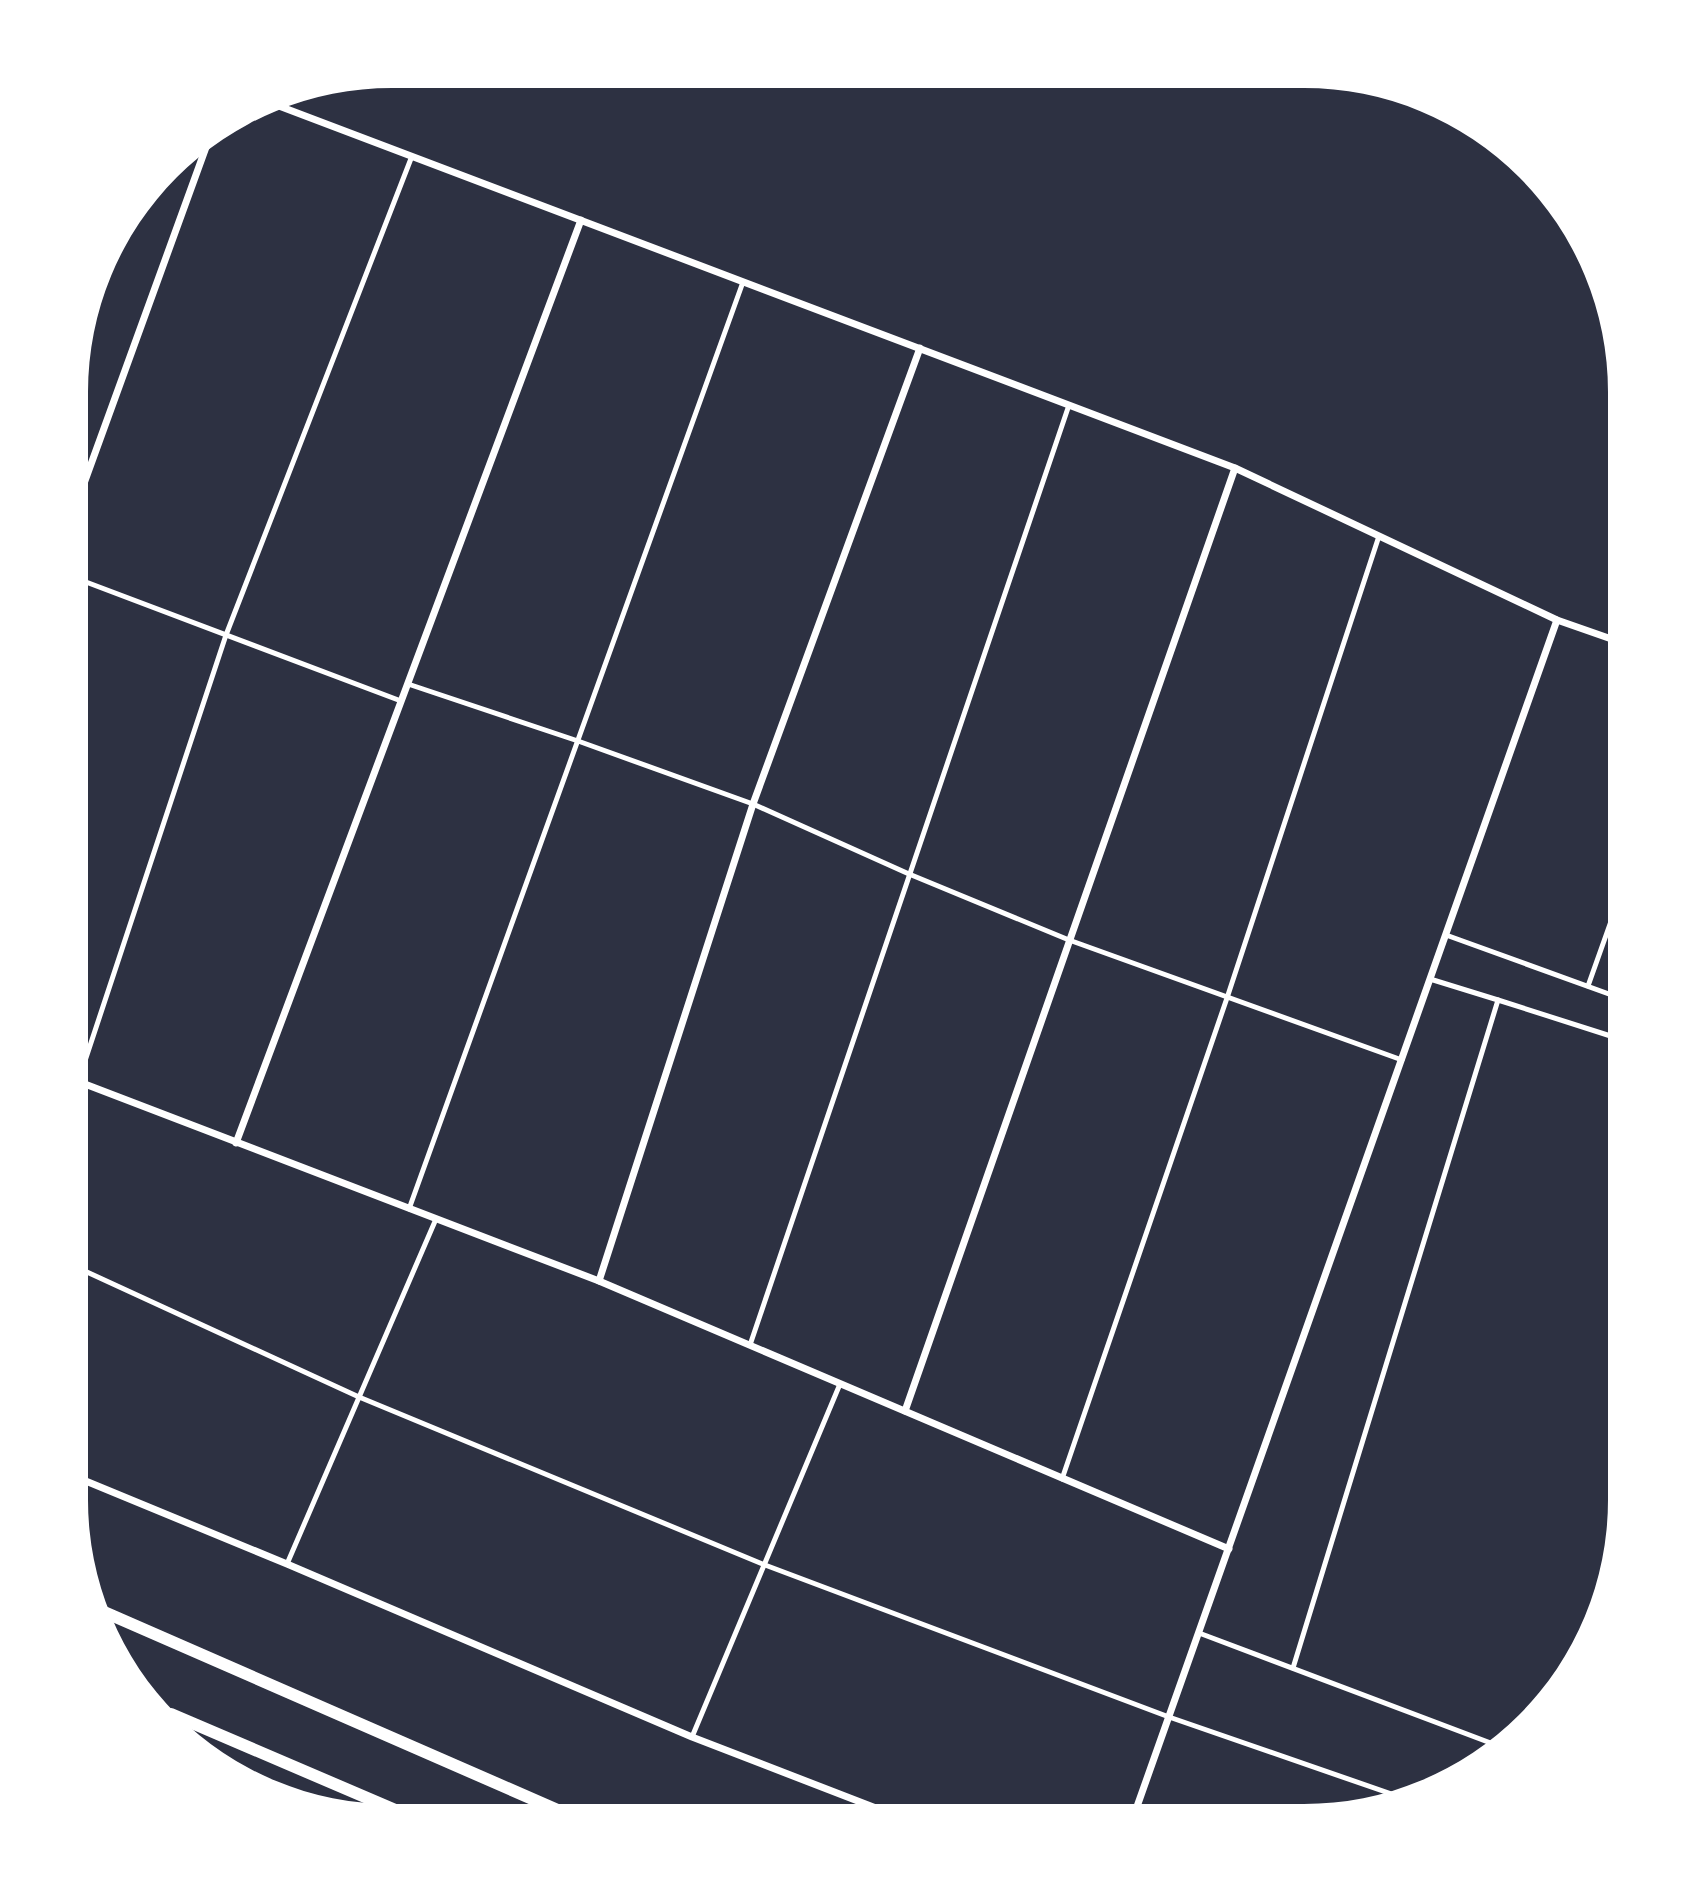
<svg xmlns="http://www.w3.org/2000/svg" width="1696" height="1891" viewBox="0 0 1696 1891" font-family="Quicksand,sans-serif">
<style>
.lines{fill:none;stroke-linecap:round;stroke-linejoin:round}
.service{stroke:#fff;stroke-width:5}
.minor{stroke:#fff;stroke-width:7}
.tertiary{stroke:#fff;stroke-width:12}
</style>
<rect width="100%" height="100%" fill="#2d3142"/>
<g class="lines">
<!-- service -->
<g class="service">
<polyline points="78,579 401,701"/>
<polyline points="408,684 578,741 753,804 909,874 1069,940 1402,1060"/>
<polyline points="1446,935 1620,998"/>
<polyline points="1430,979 1498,1000"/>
<polyline points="1588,986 1620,896"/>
<polyline points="78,1082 226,635 412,156"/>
<polyline points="409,1209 743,282"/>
<polyline points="1620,1250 1620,1254"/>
<polyline points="76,1267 359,1397 765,1565 1169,1717 1406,1799"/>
<polyline points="750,1345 1069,405"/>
<polyline points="1062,1479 1227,998 1379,536"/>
<polyline points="287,1564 436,1219"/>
<polyline points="1199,1633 1496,1745"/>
<polyline points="1293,1668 1498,1000 1620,1039"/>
<polyline points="692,1737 840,1384"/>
</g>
<!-- minor -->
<g class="minor">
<polyline points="271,103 1235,468 1557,620 1620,642"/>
<polyline points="78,500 209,139"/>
<polyline points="77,1081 599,1281 1229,1549"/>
<polyline points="236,1143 581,220"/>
<polyline points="599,1281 753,804 920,348"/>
<polyline points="905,1411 1235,468"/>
<polyline points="76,1477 287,1564 692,1737 894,1815"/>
<polyline points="1134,1815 1557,620"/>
</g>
<!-- tertiary -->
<g class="tertiary">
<polyline points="95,1608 569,1815"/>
<polyline points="171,1714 407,1815"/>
</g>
</g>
<!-- crop -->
<path d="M0 0H1696V1891H0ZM392 88H1304A304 304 0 0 1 1608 392V1500A304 304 0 0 1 1304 1804H392A304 304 0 0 1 88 1500V392A304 304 0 0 1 392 88Z" fill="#fff" fill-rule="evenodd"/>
</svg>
